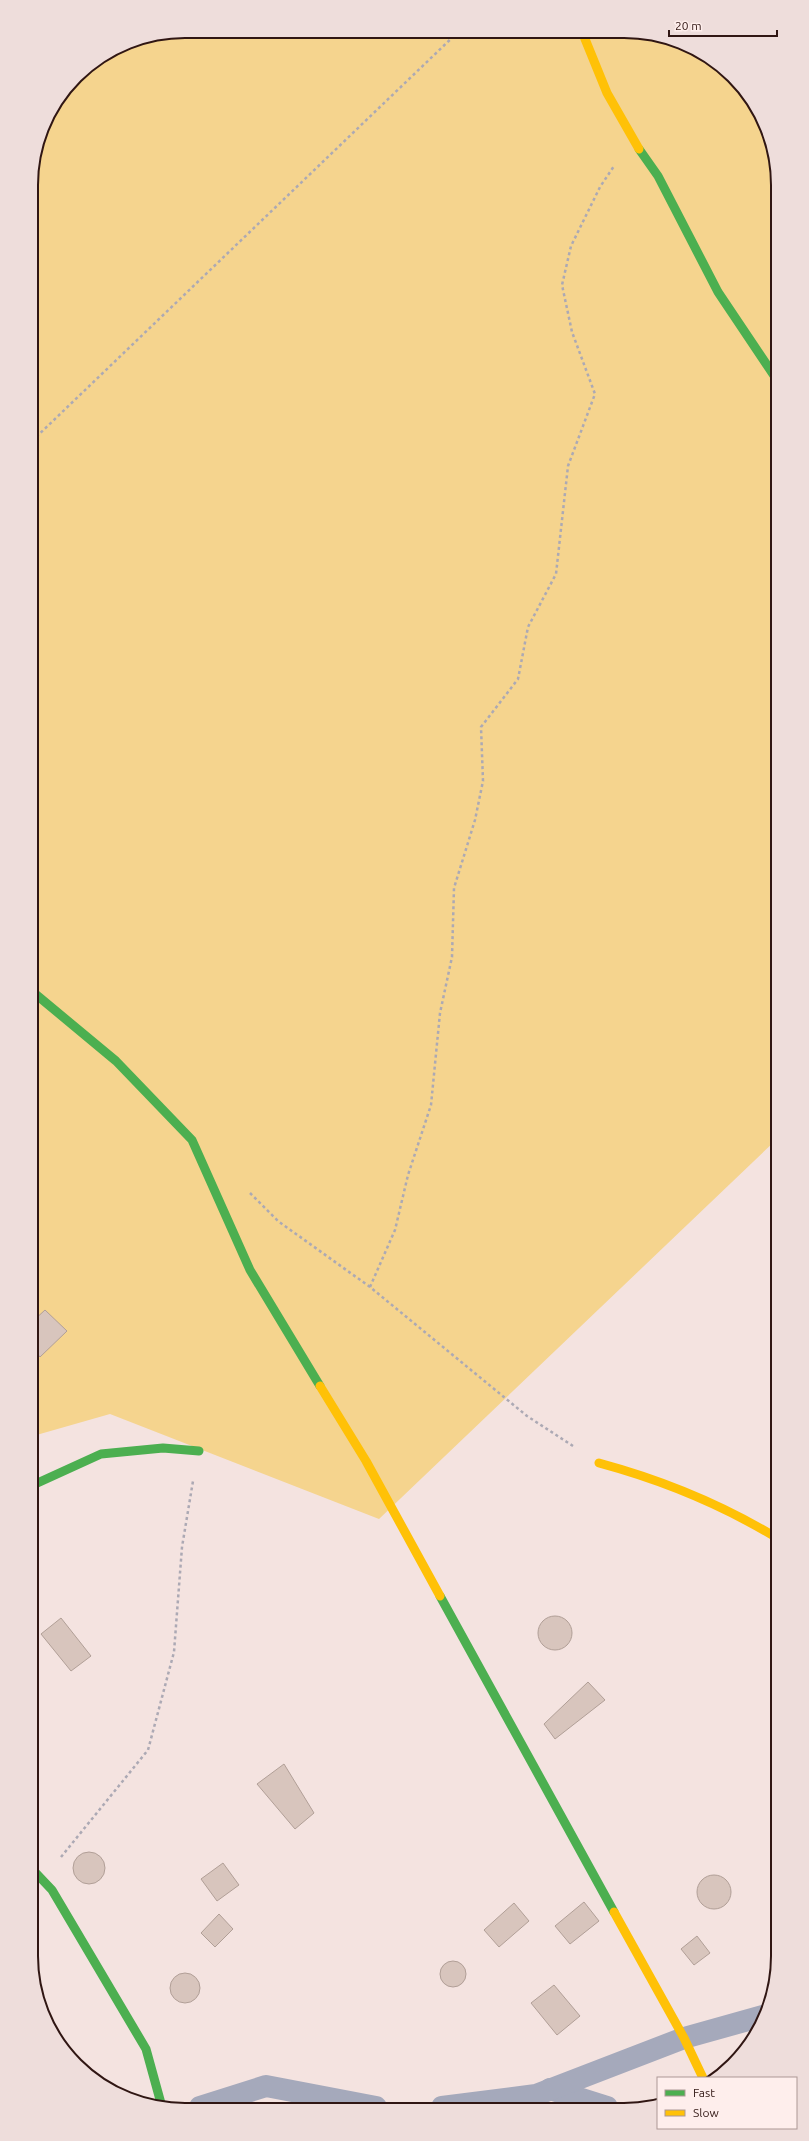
<svg xmlns="http://www.w3.org/2000/svg" width="809" height="2141" viewBox="0 0 809 2141" font-family="Ubuntu,sans-serif">
<style>
.green{fill:#f5d48e}
.building{fill:#d8c5bd;stroke:#b19f97}
.lines{fill:none;stroke-linecap:round;stroke-linejoin:round}
.path{stroke:#aca9b4;stroke-width:2.5;stroke-dasharray:3 3;stroke-linecap:butt}
.street{stroke:#a5a9bb;stroke-width:22}
.fast{stroke:#4caf50;stroke-width:9}
.slow{stroke:#ffc107;stroke-width:9}
.rim{fill:none;stroke:#301613;stroke-width:2}
</style>
<rect width="100%" height="100%" fill="#f4e3e0"/>
<!-- green -->
<polygon class="green" points="185,31 655,34 701,51 733,76 758,108 775,154 776,1140 379,1519 110,1414 33,1436 31,174 47,116 83,69 126,43"/>
<!-- building -->
<g class="building">
<polygon points="45,1310 67,1331 40,1357 33,1349 33,1321"/>
<circle cx="555" cy="1633" r="17"/>
<polygon points="61,1618 91,1656 71,1671 41,1634"/>
<polygon points="588,1682 605,1700 555,1739 544,1724"/>
<polygon points="284,1764 314,1813 295,1829 257,1784"/>
<circle cx="89" cy="1868" r="16"/>
<polygon points="223,1863 239,1885 217,1901 201,1879"/>
<circle cx="714" cy="1892" r="17"/>
<polygon points="584,1902 599,1921 570,1944 555,1926"/>
<polygon points="514,1903 529,1921 499,1947 484,1930"/>
<polygon points="219,1914 233,1929 215,1947 201,1933"/>
<polygon points="697,1936 710,1953 694,1965 681,1949"/>
<circle cx="453" cy="1974" r="13"/>
<circle cx="185" cy="1988" r="15"/>
<polygon points="554,1985 580,2016 557,2035 531,2003"/>
</g>
<g class="lines">
<!-- path -->
<g class="path">
<polyline points="32,441 457,33"/>
<polyline points="250,1193 278,1221 370,1287 527,1416 573,1446"/>
<polyline points="370,1287 395,1230 408,1175 431,1105 440,1013 452,957 454,888 475,820 483,781 481,727 518,679 528,627 556,574 568,466 595,394 572,332 562,285 571,246 600,187 614,166"/>
<polyline points="61,1857 148,1750 174,1652 182,1547 193,1481"/>
</g>
<!-- street -->
<g class="street">
<polyline points="550,2089 607,2107"/>
<polyline points="200,2107 266,2086 376,2107"/>
<polyline points="442,2107 536,2095 684,2038 766,2015"/>
</g>
<!-- fast -->
<g class="fast">
<polyline points="639,149 658,176 718,292 775,377"/>
<polyline points="33,992 116,1061 192,1140 250,1270 320,1386"/>
<polyline points="33,1485 101,1454 163,1448 199,1451"/>
<polyline points="440,1596 614,1912"/>
<polyline points="34,1871 52,1890 146,2049 162,2107"/>
</g>
<!-- slow -->
<g class="slow">
<polyline points="583,34 607,93 639,149"/>
<polyline points="320,1386 366,1461 440,1596"/>
<path d="M599 1463C662 1480 721 1504 777 1538"/>
<polyline points="614,1912 684,2038 703,2078"/>
</g>
</g>
<!-- crop -->
<path d="M0 0H809V2141H0ZM185 38H624A147 147 0 0 1 771 185V1956A147 147 0 0 1 624 2103H185A147 147 0 0 1 38 1956V185A147 147 0 0 1 185 38Z" fill="#eedddb" fill-rule="evenodd"/>
<path class="rim" d="M185 38H624A147 147 0 0 1 771 185V1956A147 147 0 0 1 624 2103H185A147 147 0 0 1 38 1956V185A147 147 0 0 1 185 38Z"/>
<!-- legend -->
<rect x="657" y="2077" width="140" height="52" fill="#feeeec" stroke="#ac9895"/>
<rect x="665" y="2090" width="20" height="6" fill="#4caf50" stroke="#ac9895"/>
<text x="693" y="2097" font-size="12" fill="#301613">Fast</text>
<rect x="665" y="2110" width="20" height="6" fill="#ffc107" stroke="#ac9895"/>
<text x="693" y="2117" font-size="12" fill="#301613">Slow</text>
<!-- scale -->
<path d="M669 30v6h108v-6" fill="none" stroke="#301613" stroke-width="2"/>
<text x="675" y="30" font-size="12" fill="#301613" stroke="#feeeec" stroke-width="3" paint-order="stroke">20 m</text>
</svg>
